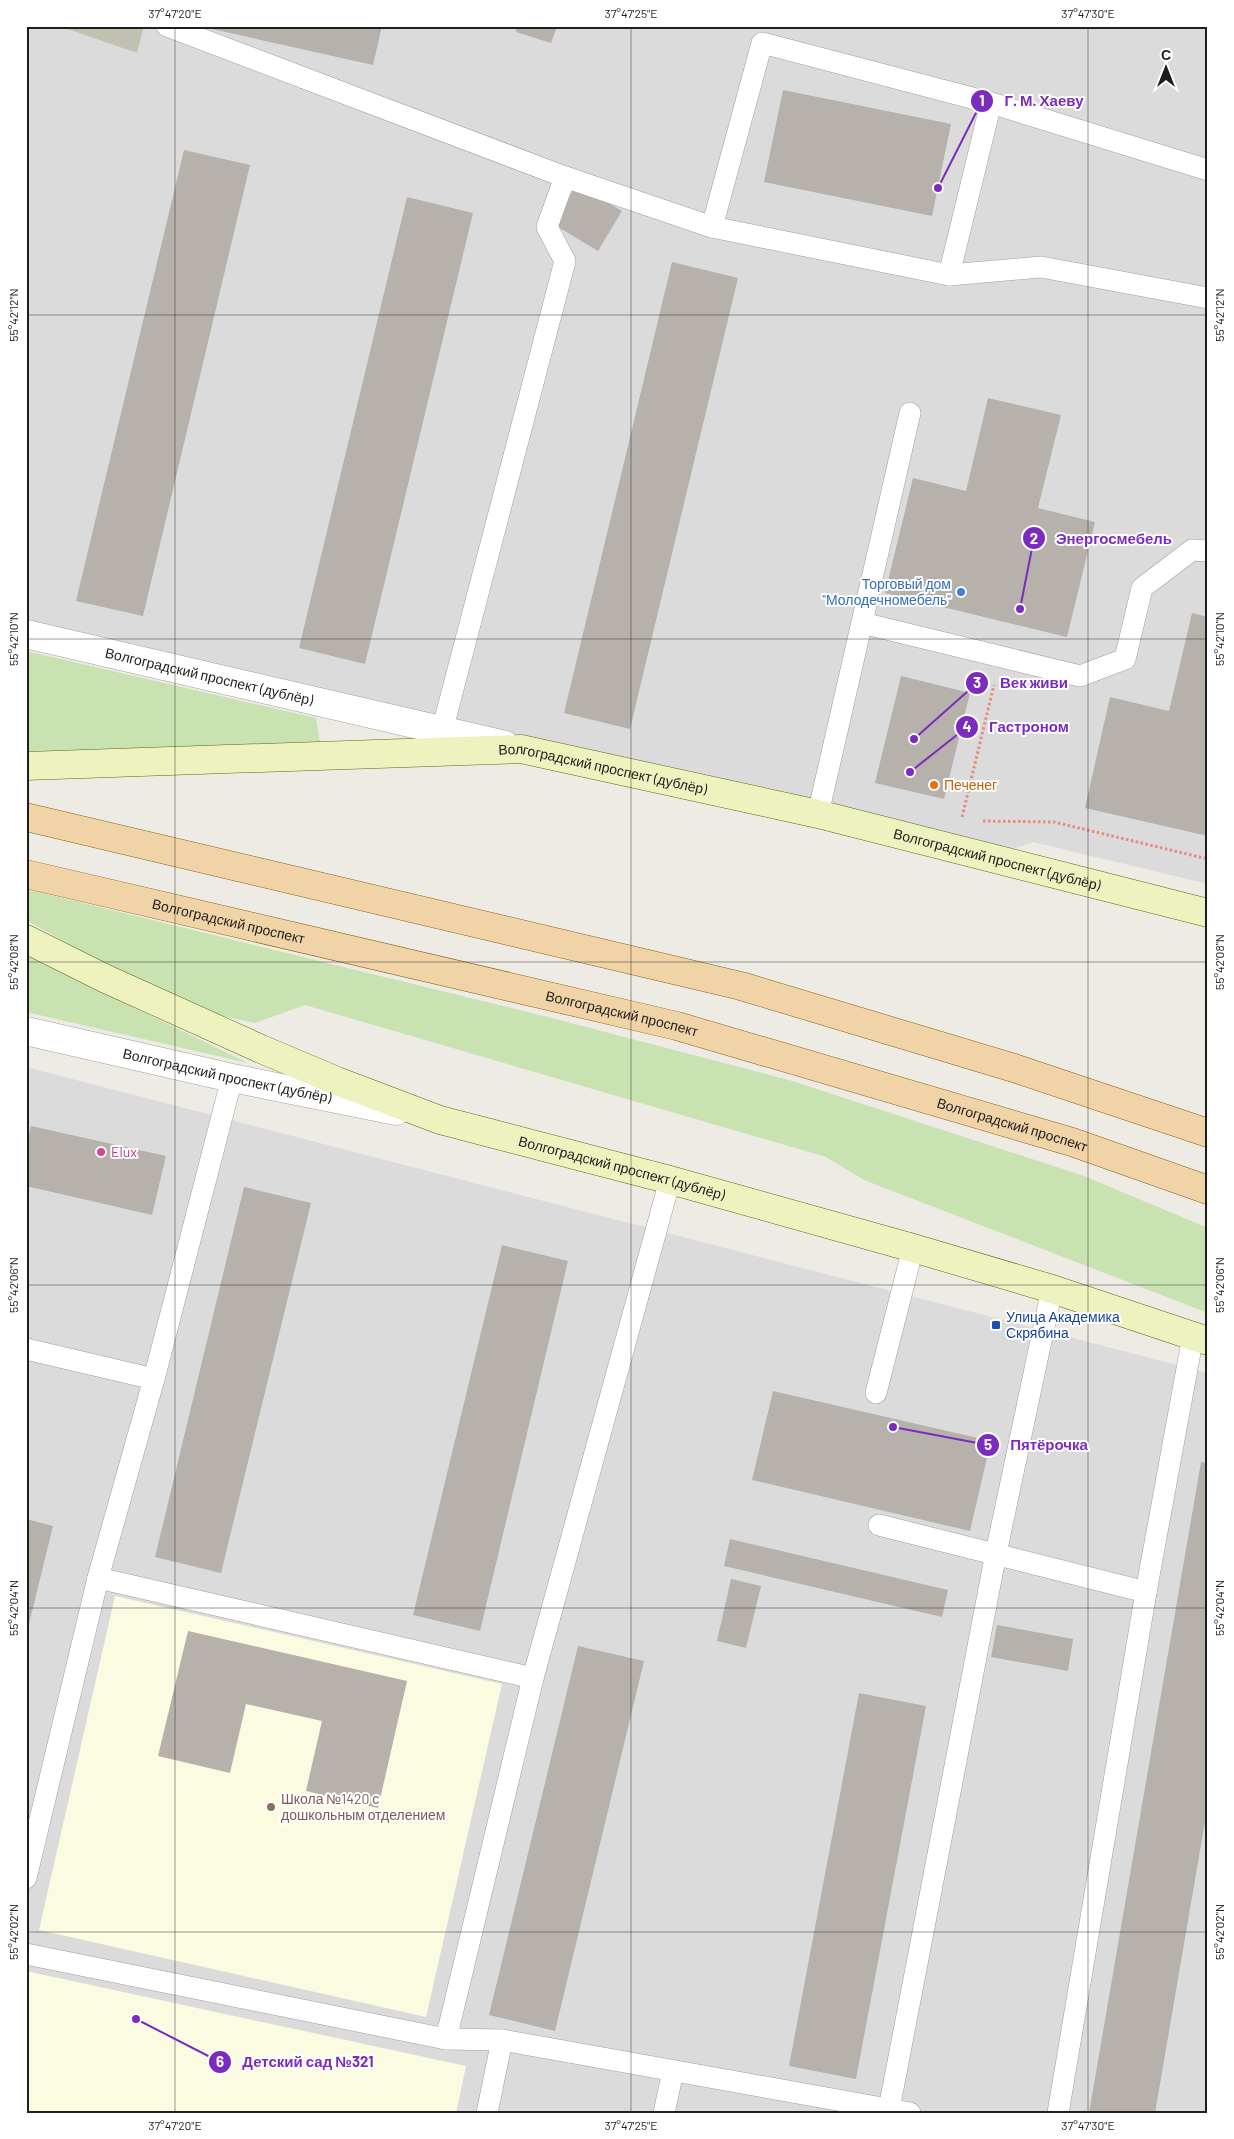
<svg xmlns="http://www.w3.org/2000/svg" width="1234" height="2139" viewBox="0 0 1234 2139" font-family="Barlow,sans-serif">
<style>
.residential{fill:#dcdbdb}
.education{fill:#fafbe1}
.construction{fill:#c1c1b2}
.grass{fill:#c8e2b1}
.building{fill:#b7b1ab}
.lines{fill:none;stroke-linecap:round;stroke-linejoin:round}
.service-casing{stroke:#9f9f9f;stroke-width:22}
.tertiary-casing{stroke:#9f9f9f;stroke-width:29}
.secondary-casing{stroke:#5c6812;stroke-width:29}
.primary-casing{stroke:#866312;stroke-width:29}
.path{stroke:#e98a7b;stroke-width:3;stroke-dasharray:2.5 2.5;stroke-linecap:butt}
.service{stroke:#fff;stroke-width:21}
.tertiary{stroke:#fff;stroke-width:28}
.secondary{stroke:#eef2bf;stroke-width:28}
.primary{stroke:#f1d3a8;stroke-width:28}
.ticks{fill:none;stroke:#1e1e1e;stroke-width:1;stroke-opacity:0.45}
.shop-dot{fill:#3f7fe0;stroke:#fff;stroke-width:2}
.food-dot{fill:#e8710a;stroke:#fff;stroke-width:2}
.hotel-dot{fill:#d1479c;stroke:#fff;stroke-width:2}
.transit-dot{fill:#1a4fb4;stroke:#fff;stroke-width:2}
.education-dot{fill:#8d6e63;stroke:#fff;stroke-width:2}
.labels{text-anchor:middle;stroke-width:4;stroke-linejoin:round;paint-order:stroke}
.shop-label{font-size:14px;fill:#366cbe;stroke:#fff;text-anchor:end}
.street-label{font-size:14px;fill:#1e1e1e;stroke:#fff}
.food-label{font-size:14px;fill:#c56008;stroke:#fff;text-anchor:start}
.hotel-label{font-size:14px;fill:#b23c85;stroke:#fff;text-anchor:start}
.transit-label{font-size:14px;fill:#164399;stroke:#fff;text-anchor:start}
.education-label{font-size:14px;fill:#785e54;stroke:#fff;text-anchor:start}
.leader{fill:none;stroke:#7b2cbf;stroke-width:2}
.callout-dot{fill:#7b2cbf;stroke:#fff;stroke-width:2}
.mark-label{font-size:15px;text-anchor:middle;font-weight:bold;fill:#fff}
.callout-label{font-size:15px;text-anchor:middle;font-weight:bold;fill:#7b2cbf;stroke:#fff;stroke-width:4;stroke-linejoin:round;paint-order:stroke}
.neatline{fill:none;stroke:#1e1e1e;stroke-width:2}
.ticks-label{font-size:12px;text-anchor:middle;fill:#1e1e1e}
</style>
<rect width="100%" height="100%" fill="#eeebe5"/>
<!-- residential -->
<g class="residential">
<polygon points="26,26 1208,26 1208,884 1033,842 1007,851 26,626"/>
<polygon points="26,1067 1208,1373 1208,2113 26,2113"/>
</g>
<!-- education -->
<g class="education">
<polygon points="115,1596 502,1684 426,2017 39,1930"/>
<polygon points="26,1971 466,2066 456,2113 26,2113"/>
</g>
<!-- construction -->
<polygon class="construction" points="59,26 144,26 137,53"/>
<!-- grass -->
<g class="grass">
<polygon points="26,651 316,718 320,742 26,754"/>
<polygon points="26,889 548,1017 789,1080 1084,1176 1208,1228 1208,1313 864,1180 826,1157 305,1005 255,1023 204,1012 83,952 26,920"/>
<polygon points="26,955 248,1063 26,1012"/>
</g>
<!-- building -->
<g class="building">
<polygon points="212,26 382,26 373,65 212,29"/>
<polygon points="517,26 557,26 551,43 516,32"/>
<polygon points="783,90 951,124 932,216 764,182"/>
<polygon points="184,150 250,165 143,616 76,601"/>
<polygon points="577,184 622,211 598,251 553,224"/>
<polygon points="407,197 473,213 365,664 299,648"/>
<polygon points="672,262 738,278 630,729 564,713"/>
<polygon points="988,398 1061,415 1038,508 1095,522 1067,637 885,593 913,478 966,491"/>
<polygon points="1192,613 1208,617 1208,836 1085,808 1110,697 1169,711"/>
<polygon points="901,676 970,693 944,799 875,783"/>
<polygon points="31,1126 166,1156 152,1215 26,1186 26,1146"/>
<polygon points="244,1187 311,1203 221,1573 155,1557"/>
<polygon points="502,1245 568,1261 480,1631 413,1615"/>
<polygon points="773,1391 991,1441 970,1531 752,1480"/>
<polygon points="1201,1462 1208,1463 1208,1804 1155,2113 1089,2113"/>
<polygon points="26,1519 53,1526 27,1632 26,1632"/>
<polygon points="730,1539 948,1590 942,1617 724,1566"/>
<polygon points="731,1579 761,1586 746,1648 717,1641"/>
<polygon points="997,1625 1073,1639 1068,1671 991,1657"/>
<polygon points="188,1631 407,1681 378,1808 306,1791 322,1721 246,1704 230,1773 158,1756"/>
<polygon points="578,1646 644,1661 555,2031 489,2015"/>
<polygon points="859,1693 926,1706 856,2079 789,2066"/>
</g>
<g class="lines">
<!-- service casing -->
<g class="service-casing">
<g id="service">
<polyline points="167,26 565,177 712,227 949,275 1041,267 1208,298"/>
<polyline points="712,227 762,43 991,103 1208,170"/>
<polyline points="949,275 991,103"/>
<polyline points="862,623 1080,676 1125,659 1142,588 1192,550 1208,551"/>
<polyline points="442,731 565,261 547,227 565,177"/>
<polyline points="818,814 910,413"/>
<polyline points="26,1349 154,1379 232,1078"/>
<polyline points="154,1379 98,1578 533,1678 670,1180"/>
<polyline points="876,1393 913,1248"/>
<polyline points="879,1525 1146,1592"/>
<polyline points="533,1678 446,2039 502,2040 910,2113"/>
<polyline points="26,1878 98,1578"/>
<polyline points="26,1954 446,2039"/>
<polyline points="889,2109 996,1553 1052,1289"/>
<polyline points="487,2113 502,2040"/>
<polyline points="664,2113 673,2071"/>
<polyline points="1058,2113 1146,1592 1193,1336"/>
</g>
</g>
<!-- tertiary casing -->
<g class="tertiary-casing">
<g id="tertiary">
<path id="s1" d="M26 634 505 745"/>
<path id="s2" d="M26 1031 232 1078 396 1111"/>
</g>
</g>
<!-- secondary casing -->
<g class="secondary-casing">
<g id="secondary">
<path id="s3" d="M26 766 521 749 818 814 1208 913"/>
<path id="s4" d="M26 939 104 978 261 1049 337 1081 440 1120 670 1180 913 1248 1052 1289 1208 1341"/>
</g>
</g>
<!-- primary casing -->
<g class="primary-casing">
<g id="primary">
<polyline points="26,817 741,986 1014,1068 1208,1133"/>
<path id="s5" d="M26 874 677 1026 1072 1142 1208 1190"/>
</g>
</g>
<!-- path -->
<g class="path">
<polyline points="962,817 994,685"/>
<polyline points="983,821 1054,822 1208,859"/>
</g>
<!-- service -->
<use href="#service" class="service"/>
<!-- tertiary -->
<use href="#tertiary" class="tertiary"/>
<!-- secondary -->
<use href="#secondary" class="secondary"/>
<!-- primary -->
<use href="#primary" class="primary"/>
</g>
<!-- ticks -->
<path class="ticks" d="M175 26V2113M631 26V2113M1088 26V2113M26 315H1208M26 639H1208M26 962H1208M26 1285H1208M26 1608H1208M26 1932H1208"/>
<!-- markers -->
<circle class="shop-dot" cx="961" cy="592" r="5"/>
<circle class="food-dot" cx="934" cy="785" r="5"/>
<circle class="hotel-dot" cx="101" cy="1152" r="5"/>
<rect class="transit-dot" x="991" y="1320" width="10" height="10" rx="2.5"/>
<circle class="education-dot" cx="271" cy="1807" r="5"/>
<g class="labels">
<!-- shop labels -->
<g class="shop-label">
<text x="951" y="589">Торговый дом<tspan x="951" dy="16">"Молодечномебель"</tspan></text>
</g>
<!-- street labels -->
<g class="street-label">
<text dy="5" stroke="none"><textPath href="#s1" startOffset="188">Волгоградский проспект (дублёр)</textPath></text>
<text dy="5" stroke="none"><textPath href="#s3" startOffset="579">Волгоградский проспект (дублёр)</textPath></text>
<text dy="5" stroke="none"><textPath href="#s3" startOffset="984">Волгоградский проспект (дублёр)</textPath></text>
<text dy="5" stroke="none"><textPath href="#s5" startOffset="208">Волгоградский проспект</textPath></text>
<text dy="5" stroke="none"><textPath href="#s5" startOffset="612">Волгоградский проспект</textPath></text>
<text dy="5" stroke="none"><textPath href="#s2" startOffset="206">Волгоградский проспект (дублёр)</textPath></text>
<text dy="5" stroke="none"><textPath href="#s5" startOffset="1018">Волгоградский проспект</textPath></text>
<text dy="5" stroke="none"><textPath href="#s4" startOffset="640">Волгоградский проспект (дублёр)</textPath></text>
</g>
<!-- food labels -->
<g class="food-label">
<text x="944" y="790">Печенег</text>
</g>
<!-- hotel labels -->
<g class="hotel-label">
<text x="111" y="1157">Elux</text>
</g>
<!-- transit labels -->
<g class="transit-label">
<text x="1006" y="1322">Улица Академика<tspan x="1006" dy="16">Скрябина</tspan></text>
</g>
<!-- education labels -->
<g class="education-label">
<text x="281" y="1804">Школа №1420 с<tspan x="281" dy="16">дошкольным отделением</tspan></text>
</g>
</g>
<!-- callouts -->
<path class="leader" d="M938 188L982 101M1020 609L1034 538M914 739L977 683M910 772L967 727M893 1427L988 1445M136 2019L220 2062"/>
<g class="callout-dot">
<circle cx="938" cy="188" r="5"/>
<circle cx="1020" cy="609" r="5"/>
<circle cx="914" cy="739" r="5"/>
<circle cx="910" cy="772" r="5"/>
<circle cx="893" cy="1427" r="5"/>
<circle cx="136" cy="2019" r="5"/>
<circle cx="982" cy="101" r="12"/>
<circle cx="1034" cy="538" r="12"/>
<circle cx="977" cy="683" r="12"/>
<circle cx="967" cy="727" r="12"/>
<circle cx="988" cy="1445" r="12"/>
<circle cx="220" cy="2062" r="12"/>
</g>
<g class="mark-label">
<text x="982" y="106">1</text>
<text x="1034" y="544">2</text>
<text x="977" y="688">3</text>
<text x="967" y="732">4</text>
<text x="988" y="1450">5</text>
<text x="220" y="2067">6</text>
</g>
<g class="callout-label">
<text x="1044" y="106">Г. М. Хаеву</text>
<text x="1114" y="544">Энергосмебель</text>
<text x="1034" y="688">Век живи</text>
<text x="1029" y="732">Гастроном</text>
<text x="1049" y="1450">Пятёрочка</text>
<text x="308" y="2067">Детский сад №321</text>
</g>
<!-- border -->
<rect width="1234" height="2139" fill="none" stroke="#ffffff" stroke-width="55"/>
<!-- north arrow -->
<g transform="translate(1166 68)" stroke="#ffffff" stroke-width="4" paint-order="stroke">
<path d="M0-4L9 19L0 12L-9 19Z" fill="#1e1e1e"/>
<text y="-8" font-size="14" font-weight="bold" text-anchor="middle" fill="#1e1e1e">С</text>
</g>
<rect x="28" y="28" width="1178" height="2084" class="neatline"/>
<g class="ticks-label">
<text x="175" y="18">37°47'20"E</text>
<text x="631" y="18">37°47'25"E</text>
<text x="1088" y="18">37°47'30"E</text>
<text transform="translate(14 315) rotate(-90)" y="4">55°42'12"N</text>
<text transform="translate(1220 315) rotate(-90)" y="4">55°42'12"N</text>
<text transform="translate(14 639) rotate(-90)" y="4">55°42'10"N</text>
<text transform="translate(1220 639) rotate(-90)" y="4">55°42'10"N</text>
<text transform="translate(14 962) rotate(-90)" y="4">55°42'08"N</text>
<text transform="translate(1220 962) rotate(-90)" y="4">55°42'08"N</text>
<text transform="translate(14 1285) rotate(-90)" y="4">55°42'06"N</text>
<text transform="translate(1220 1285) rotate(-90)" y="4">55°42'06"N</text>
<text transform="translate(14 1608) rotate(-90)" y="4">55°42'04"N</text>
<text transform="translate(1220 1608) rotate(-90)" y="4">55°42'04"N</text>
<text transform="translate(14 1932) rotate(-90)" y="4">55°42'02"N</text>
<text transform="translate(1220 1932) rotate(-90)" y="4">55°42'02"N</text>
<text x="175" y="2130">37°47'20"E</text>
<text x="631" y="2130">37°47'25"E</text>
<text x="1088" y="2130">37°47'30"E</text>
</g>
</svg>
